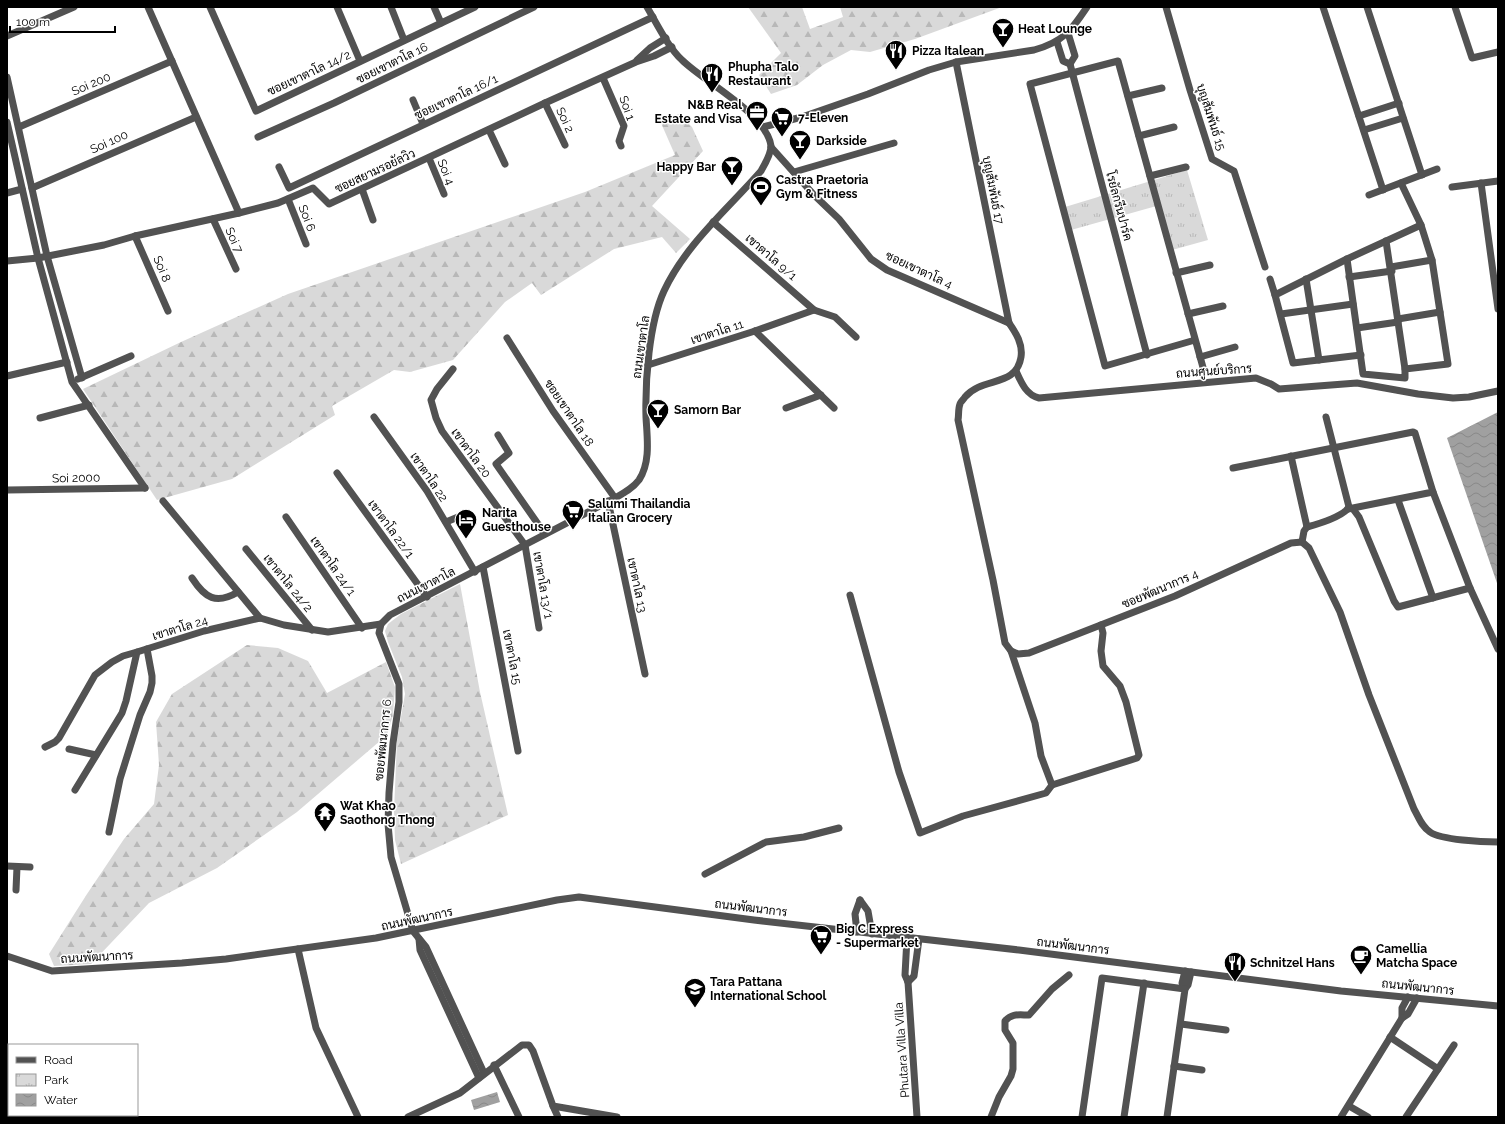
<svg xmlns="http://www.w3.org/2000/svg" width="1505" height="1124" viewBox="0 0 1505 1124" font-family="Raleway,Sarabun,sans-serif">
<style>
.forest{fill:url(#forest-firs)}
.park{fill:url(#park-tufts)}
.water{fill:url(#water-waves)}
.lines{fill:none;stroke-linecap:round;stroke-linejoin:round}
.minor{stroke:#525252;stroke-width:7}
.labels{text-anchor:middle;stroke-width:3;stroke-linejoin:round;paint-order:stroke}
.poi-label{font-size:12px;font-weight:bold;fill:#000;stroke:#fff;text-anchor:start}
.street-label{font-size:12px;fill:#000;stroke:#fff}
</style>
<defs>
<pattern id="forest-firs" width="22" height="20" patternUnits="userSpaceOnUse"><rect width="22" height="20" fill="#d9d9d9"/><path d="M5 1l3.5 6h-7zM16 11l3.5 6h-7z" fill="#b8b8b8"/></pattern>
<pattern id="park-tufts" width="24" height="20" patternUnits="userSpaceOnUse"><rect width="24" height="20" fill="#d9d9d9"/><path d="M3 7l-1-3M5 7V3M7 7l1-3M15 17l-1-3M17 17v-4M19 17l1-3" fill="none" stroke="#b8b8b8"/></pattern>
<pattern id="water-waves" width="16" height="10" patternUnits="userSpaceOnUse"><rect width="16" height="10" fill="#a0a0a0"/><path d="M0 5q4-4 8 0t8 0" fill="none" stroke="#888"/></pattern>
</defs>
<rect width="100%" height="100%" fill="#fff"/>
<!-- forest -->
<g class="forest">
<polygon points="748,7 802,7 810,29 843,17 840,7 1002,7 915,39 870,52 851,50 823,65 797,85 771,94 759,75 781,53"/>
<polygon points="679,114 692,127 703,151 652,206 690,239 676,253 662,237 614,249 541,295 532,283 505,302 453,360 410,372 394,370 332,406 335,415 232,479 157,500 83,389 181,342 288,294 585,192 675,155 661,123"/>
<polygon points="460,584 480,692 508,815 401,864 395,840 394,811 397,740 405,694 402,677 388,642 385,631 388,624 401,614"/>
<polygon points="247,645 278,648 308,661 327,693 386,662 395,687 393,715 387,735 297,812 217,868 149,903 91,964 54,966 49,954 87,894 124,839 154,804 159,765 156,722 172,694"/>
</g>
<!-- park -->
<polygon class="park" points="1187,170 1208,240 1172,250 1160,205 1071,230 1065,207"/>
<!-- water -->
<g class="water">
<polygon points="1498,412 1498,586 1447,438"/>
<polygon points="497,1092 500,1102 474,1110 471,1100"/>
</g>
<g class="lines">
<!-- minor -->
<g class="minor">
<polyline points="148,7 239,213"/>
<polyline points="210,7 256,111 475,7"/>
<polyline points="337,7 360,61"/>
<polyline points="391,7 404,40"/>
<polyline points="434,7 441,23"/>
<polyline points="1166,7 1190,90 1212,159 1234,171 1265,267"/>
<polyline points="1323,7 1383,190"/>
<polyline points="1367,7 1422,175"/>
<polyline points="1455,7 1472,58 1498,52"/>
<polyline points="1068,33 1075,56 1070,64"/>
<polyline points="7,36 74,7"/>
<polyline points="1057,42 1063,61 1070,64"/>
<polyline points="637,60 650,48 666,38"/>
<path d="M956 62 1009 323C1016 333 1023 344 1021 357 1016 388 983 376 965 397 964 399 960 402 960 404 958 409 959 415 958 420L993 580 1005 643 1011 651 1018 654 1029 653 1175 596 1291 543 1302 542 1309 548 1340 612 1369 695 1414 809C1419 818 1422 827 1430 832 1441 840 1483 842 1498 842"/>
<polyline points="1070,64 1147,355"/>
<polyline points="7,77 47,256 82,378"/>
<polyline points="603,78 624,126 619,141 621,146"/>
<polyline points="1128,96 1162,88"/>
<polyline points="413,100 423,124"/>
<polyline points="545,103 565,145"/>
<polyline points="1359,116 1399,103"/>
<polyline points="7,122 38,258 72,382 145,488"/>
<polyline points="19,127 172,61"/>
<path d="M763 127 802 117 868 94 929 70 956 62 1034 50C1063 42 1071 31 1087 7"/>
<polyline points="489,130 505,164"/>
<polyline points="1364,130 1403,118"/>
<polyline points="1139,136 1174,127"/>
<polyline points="258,137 334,103 534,7"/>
<polyline points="771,147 814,195 839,219 871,259 887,270 1009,323"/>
<polyline points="429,158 444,194"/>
<polyline points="279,167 289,188 653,17"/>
<polyline points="794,172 894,143"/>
<polyline points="1150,176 1186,167"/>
<polyline points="1481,183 1498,309"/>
<polyline points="1452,187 1498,181"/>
<polyline points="32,188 196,117"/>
<polyline points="362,189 373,220"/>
<polyline points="7,193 22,189"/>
<polyline points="1369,195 1437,169"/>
<polyline points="288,199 306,244"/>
<polyline points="213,219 236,269"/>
<polyline points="713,222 814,310"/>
<polyline points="135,236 168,311"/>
<polyline points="1386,241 1405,369"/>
<polyline points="1347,259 1363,374 1405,378 1405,369 1448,364 1432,260 1421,225 1401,183"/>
<polyline points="7,261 38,258 104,245 135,236 239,213 278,203 313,188 329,204 545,103 636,62 654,56 672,47"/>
<polyline points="1391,267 1432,260"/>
<polyline points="1176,273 1210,265"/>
<polyline points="1349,277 1392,271"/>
<polyline points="1270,279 1275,295 1293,363 1361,355"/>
<polyline points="1306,279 1319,360"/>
<polyline points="1275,295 1347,259 1421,225"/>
<polyline points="1188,314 1223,306"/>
<polyline points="1281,314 1353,304"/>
<polyline points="1398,319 1440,312"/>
<polyline points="1357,328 1398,322"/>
<polyline points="755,331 834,408"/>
<polyline points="507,338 553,411 615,498"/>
<polyline points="1195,340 1105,366 1030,84 1118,61 1204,371"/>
<polyline points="1200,357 1235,347"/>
<polyline points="648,365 755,331 814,310 835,317 856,337"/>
<polyline points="453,369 437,389 431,400 436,418 442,431 525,545 539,628"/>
<path d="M1016 371C1021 382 1026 395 1039 398L1256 378 1271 384 1279 389 1357 383 1418 394 1453 398 1469 397 1498 391"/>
<polyline points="7,376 67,362"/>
<polyline points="78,379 131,356"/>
<polyline points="786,408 821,395"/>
<polyline points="374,417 427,491 475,572"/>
<polyline points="40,418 89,405"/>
<polyline points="498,435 509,453 496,464 545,534"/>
<polyline points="1291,456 1307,527"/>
<polyline points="1233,468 1413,432 1415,433 1433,492 1348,509"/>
<polyline points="337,473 427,597"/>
<polyline points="7,490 145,488"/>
<polyline points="1433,492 1470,588 1498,649"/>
<polyline points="1398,500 1433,598"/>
<polyline points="163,501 260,618"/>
<polyline points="608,501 645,674"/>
<polyline points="1353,509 1359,517 1394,601 1398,607 1470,588"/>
<polyline points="286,517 362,628"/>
<polyline points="446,522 463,515"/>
<path d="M1302 542 1304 531 1307 527C1318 524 1343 517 1349 507L1326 417"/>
<polyline points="246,549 312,630"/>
<polyline points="483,567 518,751"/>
<path d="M192 578C205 598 216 605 238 592"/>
<polyline points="850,595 899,772 920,833 963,816 1046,793 1052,785 1041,756 1035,723 1011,651"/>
<polyline points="45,747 55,742 59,738 95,675 112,662 123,656 137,652"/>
<polyline points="69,749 96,755"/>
<polyline points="1052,785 1137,758 1139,755 1126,702 1120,686 1103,666 1101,651 1103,633 1101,625"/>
<polyline points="75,790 122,713 126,701 137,652 204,631 260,618 284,625 328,632 381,624"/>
<polyline points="109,832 120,779 140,715 150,692 152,683 152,676 147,649"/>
<polyline points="7,866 30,867"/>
<polyline points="705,874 766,842 804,837 839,828"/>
<polyline points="16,890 17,867"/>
<polyline points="860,900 868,911 872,934"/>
<polyline points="857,932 855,914 860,900"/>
<polyline points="907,938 905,975 908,982 917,1117"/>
<polyline points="419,939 420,950 479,1078"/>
<polyline points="298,949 316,1028 358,1117"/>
<polyline points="7,956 52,971 182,963 226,959 376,938 557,900 579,897 754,920 1019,950 1341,991 1498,1006"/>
<polyline points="1185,971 1182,983 1185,989 1188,985 1191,972"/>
<polyline points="908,982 914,976 919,939"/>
<polyline points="1408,997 1402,1008 1402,1018 1408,1014 1417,998"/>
<polyline points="1181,1024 1226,1030"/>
<polyline points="1390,1037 1438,1069"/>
<polyline points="494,1065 519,1117"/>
<polyline points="1174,1066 1202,1070"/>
<path d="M484 1073 426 947 413 931 391 857 388 824 389 793 393 743 399 702V684L379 633 381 624 390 615 615 498C624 493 633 488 639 480 651 462 647 437 646 417 645 382 649 323 664 291 686 244 727 210 761 171 765 164 771 154 771 146 767 114 704 82 682 60 668 47 657 24 647 7"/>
<polyline points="553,1106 558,1117"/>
<polyline points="1349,1106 1368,1117"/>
<polyline points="408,1117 460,1093 522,1045 529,1045 533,1051 553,1106 617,1117"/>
<path d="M991 1117 999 1097 1011 1076 1013 1069V1043L1005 1030V1021C1012 1013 1019 1015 1029 1015L1052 989 1069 975"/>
<polyline points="1082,1117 1102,978 1185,989 1167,1117"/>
<polyline points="1124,1117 1144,983"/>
<polyline points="1341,1117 1402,1018"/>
<polyline points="1406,1117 1454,1045"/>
</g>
</g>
<!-- icons -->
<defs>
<g id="bar-pin" transform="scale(1.15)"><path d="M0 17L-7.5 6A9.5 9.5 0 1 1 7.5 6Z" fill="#000" stroke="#fff"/><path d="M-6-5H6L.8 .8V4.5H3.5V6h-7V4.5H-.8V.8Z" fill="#fff"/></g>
<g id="restaurant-pin" transform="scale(1.15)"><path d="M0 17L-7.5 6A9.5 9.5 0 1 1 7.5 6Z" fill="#000" stroke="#fff"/><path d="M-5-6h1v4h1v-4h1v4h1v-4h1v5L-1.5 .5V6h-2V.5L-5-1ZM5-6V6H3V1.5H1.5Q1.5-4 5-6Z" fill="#fff"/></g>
<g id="office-pin" transform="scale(1.15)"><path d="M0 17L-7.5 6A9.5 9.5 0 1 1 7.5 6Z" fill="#000" stroke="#fff"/><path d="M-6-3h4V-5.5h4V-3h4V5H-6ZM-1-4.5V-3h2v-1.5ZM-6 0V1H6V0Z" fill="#fff"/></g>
<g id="supermarket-pin" transform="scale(1.15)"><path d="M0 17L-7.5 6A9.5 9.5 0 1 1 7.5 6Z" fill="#000" stroke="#fff"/><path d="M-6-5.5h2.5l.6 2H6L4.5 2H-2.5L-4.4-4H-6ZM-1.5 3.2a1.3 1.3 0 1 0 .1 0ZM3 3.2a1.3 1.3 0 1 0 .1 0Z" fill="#fff"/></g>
<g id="stadium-pin" transform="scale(1.15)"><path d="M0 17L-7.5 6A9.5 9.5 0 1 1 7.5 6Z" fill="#000" stroke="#fff"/><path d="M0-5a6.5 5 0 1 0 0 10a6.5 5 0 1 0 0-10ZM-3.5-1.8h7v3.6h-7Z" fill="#fff"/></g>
<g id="hotel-pin" transform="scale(1.15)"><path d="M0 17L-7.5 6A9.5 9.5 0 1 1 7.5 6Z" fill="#000" stroke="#fff"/><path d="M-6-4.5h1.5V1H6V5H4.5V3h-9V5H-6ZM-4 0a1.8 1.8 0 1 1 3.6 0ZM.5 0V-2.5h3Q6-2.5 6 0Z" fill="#fff"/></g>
<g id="temple-pin" transform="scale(1.15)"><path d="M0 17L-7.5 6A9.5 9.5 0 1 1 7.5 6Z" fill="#000" stroke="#fff"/><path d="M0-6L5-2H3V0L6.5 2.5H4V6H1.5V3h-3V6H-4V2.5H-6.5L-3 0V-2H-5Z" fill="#fff"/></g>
<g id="cafe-pin" transform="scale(1.15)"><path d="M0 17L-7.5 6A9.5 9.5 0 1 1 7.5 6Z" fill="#000" stroke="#fff"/><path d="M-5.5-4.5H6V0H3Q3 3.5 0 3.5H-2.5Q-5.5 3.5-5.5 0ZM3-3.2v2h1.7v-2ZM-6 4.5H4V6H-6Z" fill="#fff"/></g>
<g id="school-pin" transform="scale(1.15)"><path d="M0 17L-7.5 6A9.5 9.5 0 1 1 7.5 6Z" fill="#000" stroke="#fff"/><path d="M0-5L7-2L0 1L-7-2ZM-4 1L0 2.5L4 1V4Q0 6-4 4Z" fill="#fff"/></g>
</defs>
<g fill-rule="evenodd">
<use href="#bar-pin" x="1003" y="29"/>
<use href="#restaurant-pin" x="896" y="51"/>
<use href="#restaurant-pin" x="712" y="74"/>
<use href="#office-pin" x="757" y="112"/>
<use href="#supermarket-pin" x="782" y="118"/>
<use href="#bar-pin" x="800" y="141"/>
<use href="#bar-pin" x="732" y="167"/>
<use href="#stadium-pin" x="761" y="187"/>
<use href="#bar-pin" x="658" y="410"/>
<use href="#supermarket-pin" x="573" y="511"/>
<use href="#hotel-pin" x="466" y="520"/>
<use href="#temple-pin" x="325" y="813"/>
<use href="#supermarket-pin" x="821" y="936"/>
<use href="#cafe-pin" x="1361" y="956"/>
<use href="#restaurant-pin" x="1235" y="963"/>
<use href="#school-pin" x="695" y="989"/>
</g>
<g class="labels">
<!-- poi labels -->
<g class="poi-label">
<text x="1018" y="33">Heat Lounge</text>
<text x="912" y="55">Pizza Italean</text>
<text x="728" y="71">Phupha Talo<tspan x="728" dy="14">Restaurant</tspan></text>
<text x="742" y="109" text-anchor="end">N&amp;B Real<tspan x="742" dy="14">Estate and Visa</tspan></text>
<text x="798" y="122">7-Eleven</text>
<text x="816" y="145">Darkside</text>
<text x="716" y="171" text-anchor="end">Happy Bar</text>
<text x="776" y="184">Castra Praetoria<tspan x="776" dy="14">Gym &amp; Fitness</tspan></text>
<text x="674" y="414">Samorn Bar</text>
<text x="588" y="508">Salumi Thailandia<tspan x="588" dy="14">Italian Grocery</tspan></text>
<text x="482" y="517">Narita<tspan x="482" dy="14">Guesthouse</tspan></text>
<text x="340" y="810">Wat Khao<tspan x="340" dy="14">Saothong Thong</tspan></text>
<text x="836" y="933">Big C Express<tspan x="836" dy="14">- Supermarket</tspan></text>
<text x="1376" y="953">Camellia<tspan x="1376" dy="14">Matcha Space</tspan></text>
<text x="1250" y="967">Schnitzel Hans</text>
<text x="710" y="986">Tara Pattana<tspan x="710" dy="14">International School</tspan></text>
</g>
<!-- street labels -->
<g class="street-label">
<text transform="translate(392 63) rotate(-26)" y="4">ซอยเขาตาโล 16</text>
<text transform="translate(309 73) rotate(-25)" y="4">ซอยเขาตาโล 14/2</text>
<text transform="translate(91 84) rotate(-23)" y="4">Soi 200</text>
<text transform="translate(456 97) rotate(-25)" y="4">ซอยเขาตาโล 16/1</text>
<text transform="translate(627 108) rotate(70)" y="4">Soi 1</text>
<text transform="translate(1211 117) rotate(72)" y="4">บุญสัมพันธ์ 15</text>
<text transform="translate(565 120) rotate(65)" y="4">Soi 2</text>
<text transform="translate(109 142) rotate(-24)" y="4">Soi 100</text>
<text transform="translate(375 171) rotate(-25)" y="4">ซอยสยามรอยัลวิว</text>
<text transform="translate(446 172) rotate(68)" y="4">Soi 4</text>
<text transform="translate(993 190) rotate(79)" y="4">บุญสัมพันธ์ 17</text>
<text transform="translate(1119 206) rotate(75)" y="4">โรยัลกรีนปาร์ค</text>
<text transform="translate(307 218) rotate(69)" y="4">Soi 6</text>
<text transform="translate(234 240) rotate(66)" y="4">Soi 7</text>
<text transform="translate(771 257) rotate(41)" y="4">เขาตาโล 9/1</text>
<text transform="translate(162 269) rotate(67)" y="4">Soi 8</text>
<text transform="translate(919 270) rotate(25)" y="4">ซอยเขาตาโล 4</text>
<text transform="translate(717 332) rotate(-18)" y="4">เขาตาโล 11</text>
<text transform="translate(641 347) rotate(-82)" y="4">ถนนเขาตาโล</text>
<text transform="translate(1214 371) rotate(-4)" y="4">ถนนศูนย์บริการ</text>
<text transform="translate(569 413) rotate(56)" y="4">ซอยเขาตาโล 18</text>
<text transform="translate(471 453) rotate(54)" y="4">เขาตาโล 20</text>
<text transform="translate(429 477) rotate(56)" y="4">เขาตาโล 22</text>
<text transform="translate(76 478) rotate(-1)" y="4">Soi 2000</text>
<text transform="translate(391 529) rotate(54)" y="4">เขาตาโล 22/1</text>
<text transform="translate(333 566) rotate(55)" y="4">เขาตาโล 24/1</text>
<text transform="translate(288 583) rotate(51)" y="4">เขาตาโล 24/2</text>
<text transform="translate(426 585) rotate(-27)" y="4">ถนนเขาตาโล</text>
<text transform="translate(543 585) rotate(80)" y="4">เขาตาโล 13/1</text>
<text transform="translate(637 585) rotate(78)" y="4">เขาตาโล 13</text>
<text transform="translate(1160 589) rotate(-23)" y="4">ซอยพัฒนาการ 4</text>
<text transform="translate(180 628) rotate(-17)" y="4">เขาตาโล 24</text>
<text transform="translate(512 657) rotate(79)" y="4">เขาตาโล 15</text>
<text transform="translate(383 740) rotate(-84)" y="4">ซอยพัฒนาการ 6</text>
<text transform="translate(751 908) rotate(7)" y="4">ถนนพัฒนาการ</text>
<text transform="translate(417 919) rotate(-12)" y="4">ถนนพัฒนาการ</text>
<text transform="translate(1073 946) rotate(7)" y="4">ถนนพัฒนาการ</text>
<text transform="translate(97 957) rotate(-3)" y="4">ถนนพัฒนาการ</text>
<text transform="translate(1418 987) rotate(6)" y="4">ถนนพัฒนาการ</text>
<text transform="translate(902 1050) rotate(-94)" y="4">Phutara Villa Villa</text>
</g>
</g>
<!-- border -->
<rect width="1505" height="1124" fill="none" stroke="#000000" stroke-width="16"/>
<!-- legend -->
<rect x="8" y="1044" width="130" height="72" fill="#ffffff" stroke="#999999"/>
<rect x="16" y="1057" width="20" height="6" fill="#525252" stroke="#999999"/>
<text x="44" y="1064" font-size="12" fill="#000000">Road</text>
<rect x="16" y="1074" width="20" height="12" fill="url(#park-tufts)" stroke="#999999"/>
<text x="44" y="1084" font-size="12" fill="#000000">Park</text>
<rect x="16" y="1094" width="20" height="12" fill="url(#water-waves)" stroke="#999999"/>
<text x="44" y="1104" font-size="12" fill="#000000">Water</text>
<!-- scale -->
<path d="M10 26v6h105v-6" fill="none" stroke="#000000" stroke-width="2"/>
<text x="16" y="26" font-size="12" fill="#000000" stroke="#ffffff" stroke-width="3" paint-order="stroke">100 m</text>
</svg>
